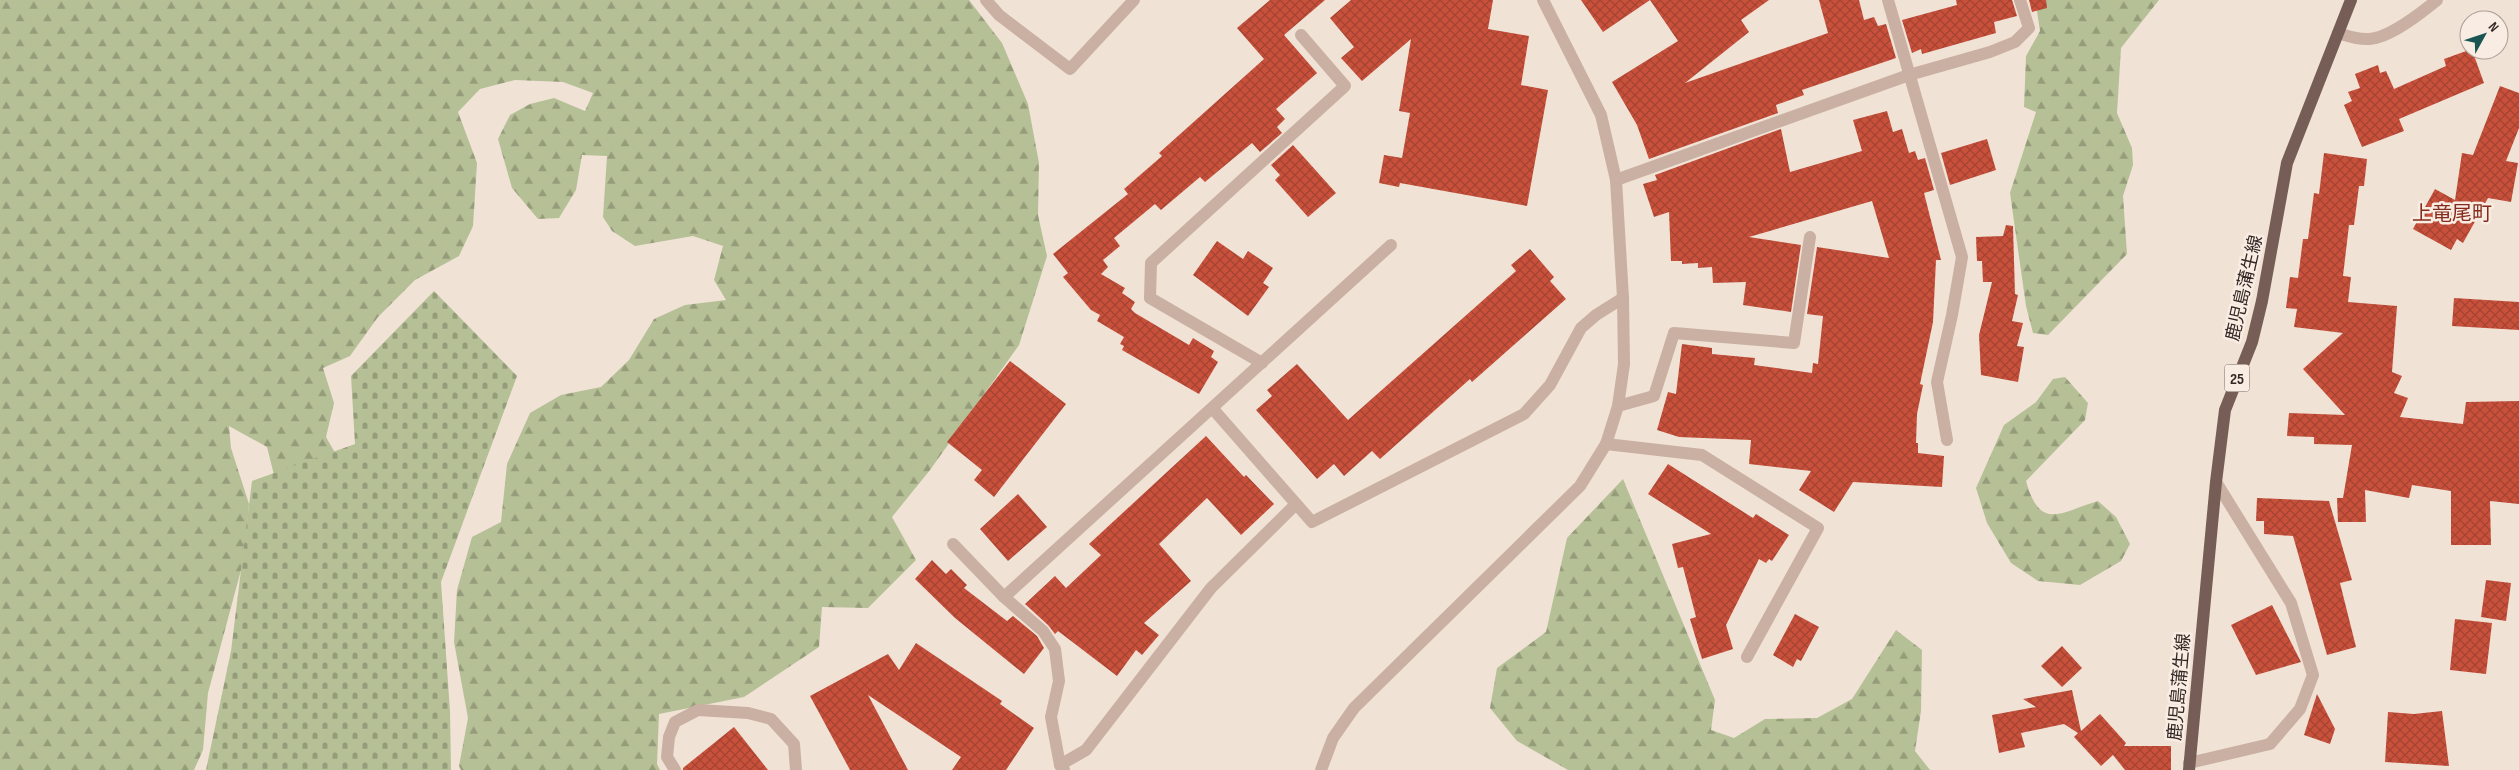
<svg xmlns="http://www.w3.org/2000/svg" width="2519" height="770" viewBox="0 0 2519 770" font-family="'Sofia Sans Condensed','Noto Sans JP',sans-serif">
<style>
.forest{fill:url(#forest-firs)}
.cemetery{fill:url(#cemetery-stones)}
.building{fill:url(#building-cross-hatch)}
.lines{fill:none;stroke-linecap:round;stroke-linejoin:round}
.minor{stroke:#c9b0a2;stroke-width:12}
.major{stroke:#765d55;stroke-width:12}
.labels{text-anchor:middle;stroke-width:5;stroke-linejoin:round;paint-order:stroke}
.shield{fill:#f9ece2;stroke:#6e635e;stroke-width:1}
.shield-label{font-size:16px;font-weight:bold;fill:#332825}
.street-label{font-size:18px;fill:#332825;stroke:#f9ece2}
.quarter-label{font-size:20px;fill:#842b1c;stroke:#f9ece2}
</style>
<defs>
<pattern id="forest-firs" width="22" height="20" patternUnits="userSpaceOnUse" patternTransform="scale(1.25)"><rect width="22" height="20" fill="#b6c096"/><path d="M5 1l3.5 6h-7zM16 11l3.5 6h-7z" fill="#959c7a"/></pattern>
<pattern id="cemetery-stones" width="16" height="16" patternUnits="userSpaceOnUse" patternTransform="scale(1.25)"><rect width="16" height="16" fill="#b6c096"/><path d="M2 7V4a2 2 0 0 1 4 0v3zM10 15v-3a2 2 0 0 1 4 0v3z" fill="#959c7a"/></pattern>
<pattern id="building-cross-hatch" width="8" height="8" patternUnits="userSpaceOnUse" patternTransform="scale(1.25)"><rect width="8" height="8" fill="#c9513c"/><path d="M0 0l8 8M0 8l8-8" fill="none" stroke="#a44332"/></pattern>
</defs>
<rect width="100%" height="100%" fill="#f1e2d6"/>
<!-- forest -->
<g class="forest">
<polygon points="0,0 969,0 1002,43 1028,104 1039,163 1038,215 1047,256 1019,345 930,470 892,517 916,560 868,608 822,607 819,647 744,697 659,714 657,764 660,770 461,770 459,766 468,718 454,642 457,590 472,537 501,522 507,464 530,413 561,395 601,387 629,360 654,319 685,305 726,300 714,280 723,246 693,236 635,246 612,231 603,217 607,156 582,155 576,190 559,218 538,219 512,188 498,139 510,115 530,104 554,98 585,111 593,93 563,82 515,80 480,89 458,112 477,163 473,226 459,256 415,280 378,317 350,356 323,368 334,403 326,437 342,465 277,487 267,447 229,426 231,448 249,504 244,559 208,693 203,750 194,770 0,770"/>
<polygon points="2038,0 2159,0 2121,48 2117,113 2132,148 2133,165 2123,196 2127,254 2048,335 2033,333 2026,306 2010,193 2036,112 2024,107 2026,56 2040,31 2036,4"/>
<path d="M2065 377 2088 403 2085 420 2026 481C2040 532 2061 512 2098 501L2116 517 2130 544 2121 561 2080 585 2038 581 2011 563 1987 523 1976 488 2004 425 2036 402 2053 379Z"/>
<polygon points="1623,479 1715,700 1711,730 1734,738 1765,719 1817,718 1852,699 1896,630 1922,650 1921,711 1915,751 1930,770 1568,770 1517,741 1490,708 1497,668 1546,632 1567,538"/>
</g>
<!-- cemetery -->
<polygon class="cemetery" points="434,291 517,376 441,582 450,711 451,770 206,770 231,651 252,481 355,444 351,376"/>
<!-- building -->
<g class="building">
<polygon points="1270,0 1325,0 1284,35 1317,73 1276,109 1285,119 1277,127 1282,133 1260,152 1252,143 1205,182 1200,177 1161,210 1155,204 1114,238 1120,246 1103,260 1108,267 1101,274 1125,288 1122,293 1135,302 1131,309 1135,313 1189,345 1193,338 1214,351 1211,357 1218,362 1199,394 1122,350 1124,346 1120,344 1124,337 1097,321 1100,315 1091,310 1063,277 1068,273 1053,254 1128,194 1124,189 1162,156 1159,153 1264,59 1237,28"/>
<polygon points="1351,0 1493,0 1488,29 1529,36 1521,85 1548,90 1527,206 1400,183 1399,187 1379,183 1384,155 1402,158 1410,113 1399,111 1411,39 1362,81 1341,58 1354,47 1330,18"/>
<polygon points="1581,0 1650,0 1603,32"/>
<polygon points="1650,0 1769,0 1741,20 1749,32 1685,83 1828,33 1819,0 1859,0 1864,20 1874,17 1878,26 1886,24 1896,58 1802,90 1804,95 1776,105 1778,113 1649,159 1637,125 1612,82 1678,41"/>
<polygon points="1956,0 2012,0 2017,16 1994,22 1996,33 1922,54 1921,49 1912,53 1902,20 1957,5"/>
<polygon points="2029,0 2046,0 2047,8 2032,12"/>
<polygon points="2469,50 2472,50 2484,83 2399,119 2404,131 2362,147 2344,105 2352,101 2348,92 2360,88 2355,74 2378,65 2380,73 2386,71 2394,89 2446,66 2444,59"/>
<polygon points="2500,86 2519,93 2519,128 2506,161 2518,163 2511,202 2488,198 2463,243 2457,239 2451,250 2413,229 2435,189 2455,200 2462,153 2473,155"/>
<polygon points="1887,111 1893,132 1902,129 1909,153 1915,151 1918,160 1925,158 1934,190 1924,193 1941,260 1936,260 1933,322 1920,384 1923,385 1917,414 1916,443 1918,443 1918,453 1944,456 1942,487 1853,482 1834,512 1799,490 1811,471 1749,464 1751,440 1679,437 1657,430 1668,392 1676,394 1682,344 1712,348 1712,354 1755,358 1754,365 1812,373 1813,363 1818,364 1823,316 1807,314 1817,247 1889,258 1872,201 1749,237 1801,245 1791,312 1743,305 1746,282 1713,283 1712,267 1698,268 1698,263 1682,264 1682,261 1671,261 1669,212 1654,217 1643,184 1657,180 1655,175 1781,129 1790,172 1862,151 1853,120"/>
<polygon points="1987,139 1996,170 1950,185 1941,153"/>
<polygon points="1293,145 1336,193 1308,217 1275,180 1280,175 1271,165"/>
<polygon points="2324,153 2367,159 2364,186 2359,186 2354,225 2349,225 2343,276 2351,277 2348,302 2397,306 2392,372 2402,376 2394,393 2408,398 2400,417 2463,424 2466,402 2519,401 2519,504 2490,501 2491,545 2451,545 2451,491 2412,485 2409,498 2365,490 2366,522 2338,522 2337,498 2343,498 2352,445 2314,444 2314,437 2287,436 2289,413 2345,415 2303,369 2343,333 2294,327 2297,309 2286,308 2290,277 2298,278 2303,239 2308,239 2314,193 2319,194"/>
<polygon points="2006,225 2013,226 2015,294 2018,295 2012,321 2023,323 2017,346 2024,347 2018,382 1981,375 1979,335 1992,282 1983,282 1982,261 1977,261 1976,237 2003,236"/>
<polygon points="1217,241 1243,259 1248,251 1273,268 1263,283 1269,287 1248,316 1193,275"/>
<polygon points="1530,249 1554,277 1550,281 1566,299 1472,382 1470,379 1380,459 1372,451 1344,476 1334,464 1317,479 1256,410 1272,396 1267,390 1297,364 1348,420 1516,271 1511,265"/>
<polygon points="2454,298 2519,302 2519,330 2452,326"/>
<polygon points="1010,361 1066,404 994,497 974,480 982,470 947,442"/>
<polygon points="1206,436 1244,477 1246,475 1274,504 1241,535 1207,498 1159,544 1191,581 1144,623 1159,635 1142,655 1136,650 1117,676 1058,631 1055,634 1048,625 1025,604 1055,576 1066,588 1101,555 1089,544"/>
<polygon points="1668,464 1753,518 1756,514 1789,535 1772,561 1769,559 1766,563 1759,559 1726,625 1733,649 1702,659 1690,619 1696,617 1683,567 1678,568 1672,544 1711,534 1648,494"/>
<polygon points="1018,494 1047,527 1008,561 980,529"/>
<polygon points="2257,498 2329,501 2352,580 2340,583 2356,647 2327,655 2293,536 2264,534 2264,521 2256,521"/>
<polygon points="932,560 946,574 951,569 967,585 964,588 1007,621 1013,616 1037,636 1044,648 1024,674 955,618 915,579"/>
<polygon points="2486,580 2511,583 2506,621 2481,617"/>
<polygon points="2272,605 2301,662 2256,675 2231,625"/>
<polygon points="1795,614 1819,627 1801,661 1797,659 1793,667 1773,655"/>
<polygon points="2455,619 2492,623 2486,674 2450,670"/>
<polygon points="916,643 1002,701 1000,704 1034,728 1006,770 952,770 961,757 868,695 908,770 850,770 810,696 888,654 899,670"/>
<polygon points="2062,646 2082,668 2062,687 2041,666"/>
<polygon points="2072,690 2081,731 2100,714 2126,743 2124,746 2171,746 2171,770 2125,770 2113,755 2101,766 2074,737 2078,733 2064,724 2021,733 2025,747 1999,753 1992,715 2036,707 2023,699"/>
<polygon points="2317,694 2335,729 2330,744 2304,735"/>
<polygon points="2442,711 2449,766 2385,762 2388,712 2414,714"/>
<polygon points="734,727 768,770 683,770 683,768"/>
</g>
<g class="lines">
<!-- minor -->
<g class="minor">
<polyline points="986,0 999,15 1070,69 1134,0"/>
<polyline points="1888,0 1962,257 1952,315 1937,382 1947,440"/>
<path d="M2338 33C2348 36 2358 40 2369 39 2390 38 2421 13 2437 0"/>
<polyline points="1616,180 1909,75 1990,52 2015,42 2029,28 2020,0"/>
<polyline points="1262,363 1150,298 1151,263 1345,86 1301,35"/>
<polyline points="1618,406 1654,396 1674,333 1794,343 1810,237"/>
<polyline points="1213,409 1312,522 1524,414 1550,385 1581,328 1596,315 1623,298"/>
<polyline points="1606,444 1702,455 1818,528 1747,657"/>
<polyline points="953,544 1004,597 1043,631 1055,649 1059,681 1051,717 1060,765 1064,770"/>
<polyline points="1004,597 1391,245"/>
<polyline points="2189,763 2270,744 2300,709 2313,675 2291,603 2216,482"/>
<polyline points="1060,765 1086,750 1211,588 1296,504"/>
<polyline points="675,770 667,757 669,737 675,722 698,710 748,713 771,719 794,744 796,770"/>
<polyline points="1321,770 1333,738 1354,708 1580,486 1606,444 1618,406 1624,364 1623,298 1616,180 1601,115 1543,0"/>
</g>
<!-- major -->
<polyline class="major" points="2189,770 2216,482 2225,410 2252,342 2262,301 2287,163 2351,0"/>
</g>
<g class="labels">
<!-- shield labels -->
<rect class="shield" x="2224.5" y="364.5" width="25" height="27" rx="4"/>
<g class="shield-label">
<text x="2237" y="384">25</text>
</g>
<!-- street labels -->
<g class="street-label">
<text transform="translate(2244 288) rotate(-77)" y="6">鹿児島蒲生線</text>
<text transform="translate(2179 687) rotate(-85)" y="6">鹿児島蒲生線</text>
</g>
<!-- quarter labels -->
<g class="quarter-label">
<text x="2452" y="220">上竜尾町</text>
</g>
</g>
<!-- north arrow -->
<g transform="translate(2484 35) rotate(50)"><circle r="24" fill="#f9ece2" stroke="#aa9e96"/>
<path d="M0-4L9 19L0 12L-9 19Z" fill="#1a5553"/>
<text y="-8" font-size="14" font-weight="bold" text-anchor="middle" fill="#332825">N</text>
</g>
</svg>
